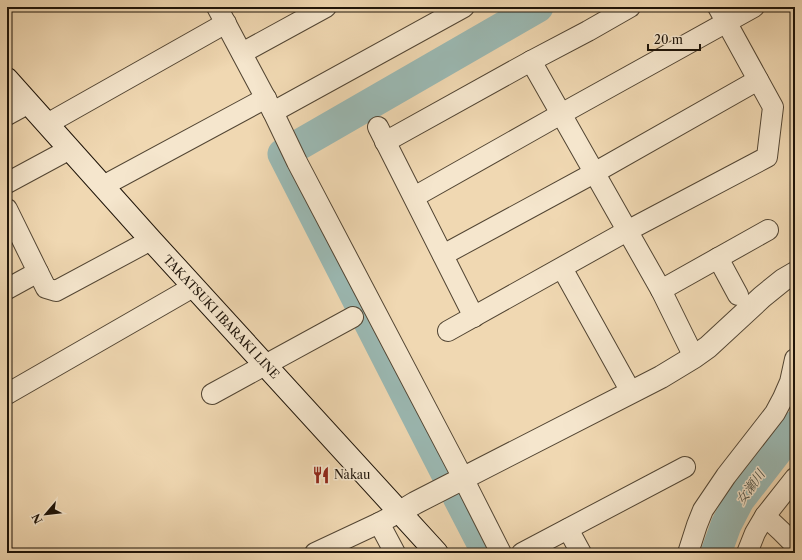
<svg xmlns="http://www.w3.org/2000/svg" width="802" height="560" viewBox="0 0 802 560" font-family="'Libre Caslon Text','Noto Serif JP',serif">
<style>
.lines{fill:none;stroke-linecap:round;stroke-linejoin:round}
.river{stroke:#9bb9b3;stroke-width:31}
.minor-casing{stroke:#524533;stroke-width:22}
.tertiary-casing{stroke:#524533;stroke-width:24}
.secondary-casing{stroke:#1e1409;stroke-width:24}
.minor{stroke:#f5e6cd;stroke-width:20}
.tertiary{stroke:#f5e6cd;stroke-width:22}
.secondary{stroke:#f5e6cd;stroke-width:22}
.labels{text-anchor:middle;stroke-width:3;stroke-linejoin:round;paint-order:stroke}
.street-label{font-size:12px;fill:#1e1409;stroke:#f5e6cd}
.poi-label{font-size:12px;fill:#1e1409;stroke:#f5e6cd;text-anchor:start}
.water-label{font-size:13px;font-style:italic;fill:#4a4e44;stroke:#f5e6cd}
</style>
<rect width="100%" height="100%" fill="#f0d8b2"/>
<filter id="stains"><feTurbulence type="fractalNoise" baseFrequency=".005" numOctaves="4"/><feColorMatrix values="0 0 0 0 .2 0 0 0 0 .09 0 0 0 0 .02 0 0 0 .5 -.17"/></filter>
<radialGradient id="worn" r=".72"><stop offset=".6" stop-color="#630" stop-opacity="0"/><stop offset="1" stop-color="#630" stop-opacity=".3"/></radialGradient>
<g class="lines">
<!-- river -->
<g class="river">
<polyline points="446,473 283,154 538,7"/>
<polyline points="458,497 487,553"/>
<polyline points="716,553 726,525 739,500 777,451 795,426"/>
</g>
<!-- minor casing -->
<g class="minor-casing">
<g id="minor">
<polyline points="217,7 273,112 297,162 463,478 501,553"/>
<polyline points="242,53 326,7"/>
<polyline points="531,61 661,290 694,357"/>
<polyline points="273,112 464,7"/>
<polyline points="7,115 29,103"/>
<polyline points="47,124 226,23"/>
<polyline points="378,127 474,317"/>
<polyline points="385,142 531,61 588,31 630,7"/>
<polyline points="7,183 70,149"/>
<polyline points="103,186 266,98"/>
<polyline points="414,197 561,114 754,7"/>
<polyline points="7,209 38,272 46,288 56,291 151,240"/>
<polyline points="443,255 594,173 758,80"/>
<polyline points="718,258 738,295"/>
<polyline points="562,268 631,392"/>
<polyline points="7,289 38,272"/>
<polyline points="661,290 768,230"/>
<polyline points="448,331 627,231 767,157 773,107 718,7"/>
<polyline points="7,394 193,287"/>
<polyline points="212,394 353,317"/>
<polyline points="765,516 781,531 795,545"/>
<polyline points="379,523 395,553"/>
<polyline points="568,529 581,553"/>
<polyline points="315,553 379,523 400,512"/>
<polyline points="522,553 685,467"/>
<polyline points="688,553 697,525 703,510 726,476 775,413 783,398 790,382 795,359"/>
<polyline points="747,553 755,533 765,516 795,478"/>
</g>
</g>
<!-- tertiary casing -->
<g class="tertiary-casing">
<polyline id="tertiary" points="400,512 415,503 661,377 694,357 708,347 762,297 783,280 795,273"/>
</g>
<!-- secondary casing -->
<g class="secondary-casing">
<polyline id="secondary" points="7,79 151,240 437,553"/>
</g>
<!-- minor -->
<use href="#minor" class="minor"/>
<!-- tertiary -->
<use href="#tertiary" class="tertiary"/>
<!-- secondary -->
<use href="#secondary" class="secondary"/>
</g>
<!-- icons -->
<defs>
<g id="restaurant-bare" transform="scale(1.38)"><path d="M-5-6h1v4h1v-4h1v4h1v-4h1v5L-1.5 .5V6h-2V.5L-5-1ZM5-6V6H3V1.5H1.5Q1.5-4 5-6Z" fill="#8f2418" stroke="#f5e6cd" stroke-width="2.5" paint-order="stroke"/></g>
</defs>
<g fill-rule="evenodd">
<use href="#restaurant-bare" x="321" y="475"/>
</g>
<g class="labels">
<!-- street labels -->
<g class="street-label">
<text transform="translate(221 317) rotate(47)" y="4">TAKATSUKI IBARAKI LINE</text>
</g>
<!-- poi labels -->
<g class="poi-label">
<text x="334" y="479">Nakau</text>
</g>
<!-- water labels -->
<g class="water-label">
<text transform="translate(750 487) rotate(-54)" y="5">女瀬川</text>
</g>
</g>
<!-- margin -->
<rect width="802" height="560" fill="none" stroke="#f0d8b2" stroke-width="24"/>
<rect x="8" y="8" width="786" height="544" fill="none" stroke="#1e1409" stroke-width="2"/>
<rect x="12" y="12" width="778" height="536" fill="none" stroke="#1e1409"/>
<!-- north arrow -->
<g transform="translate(46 514) rotate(242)" stroke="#f5e6cd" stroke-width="3" paint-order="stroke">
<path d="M0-3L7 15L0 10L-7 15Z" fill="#1e1409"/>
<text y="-6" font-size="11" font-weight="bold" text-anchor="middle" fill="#1e1409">N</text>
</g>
<!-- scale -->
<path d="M648 44v6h52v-6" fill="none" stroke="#1e1409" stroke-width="2"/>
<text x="654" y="44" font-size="12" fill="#1e1409" stroke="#f5e6cd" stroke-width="3" paint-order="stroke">20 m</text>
<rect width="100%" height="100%" filter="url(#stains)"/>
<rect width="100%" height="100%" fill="url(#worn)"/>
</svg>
